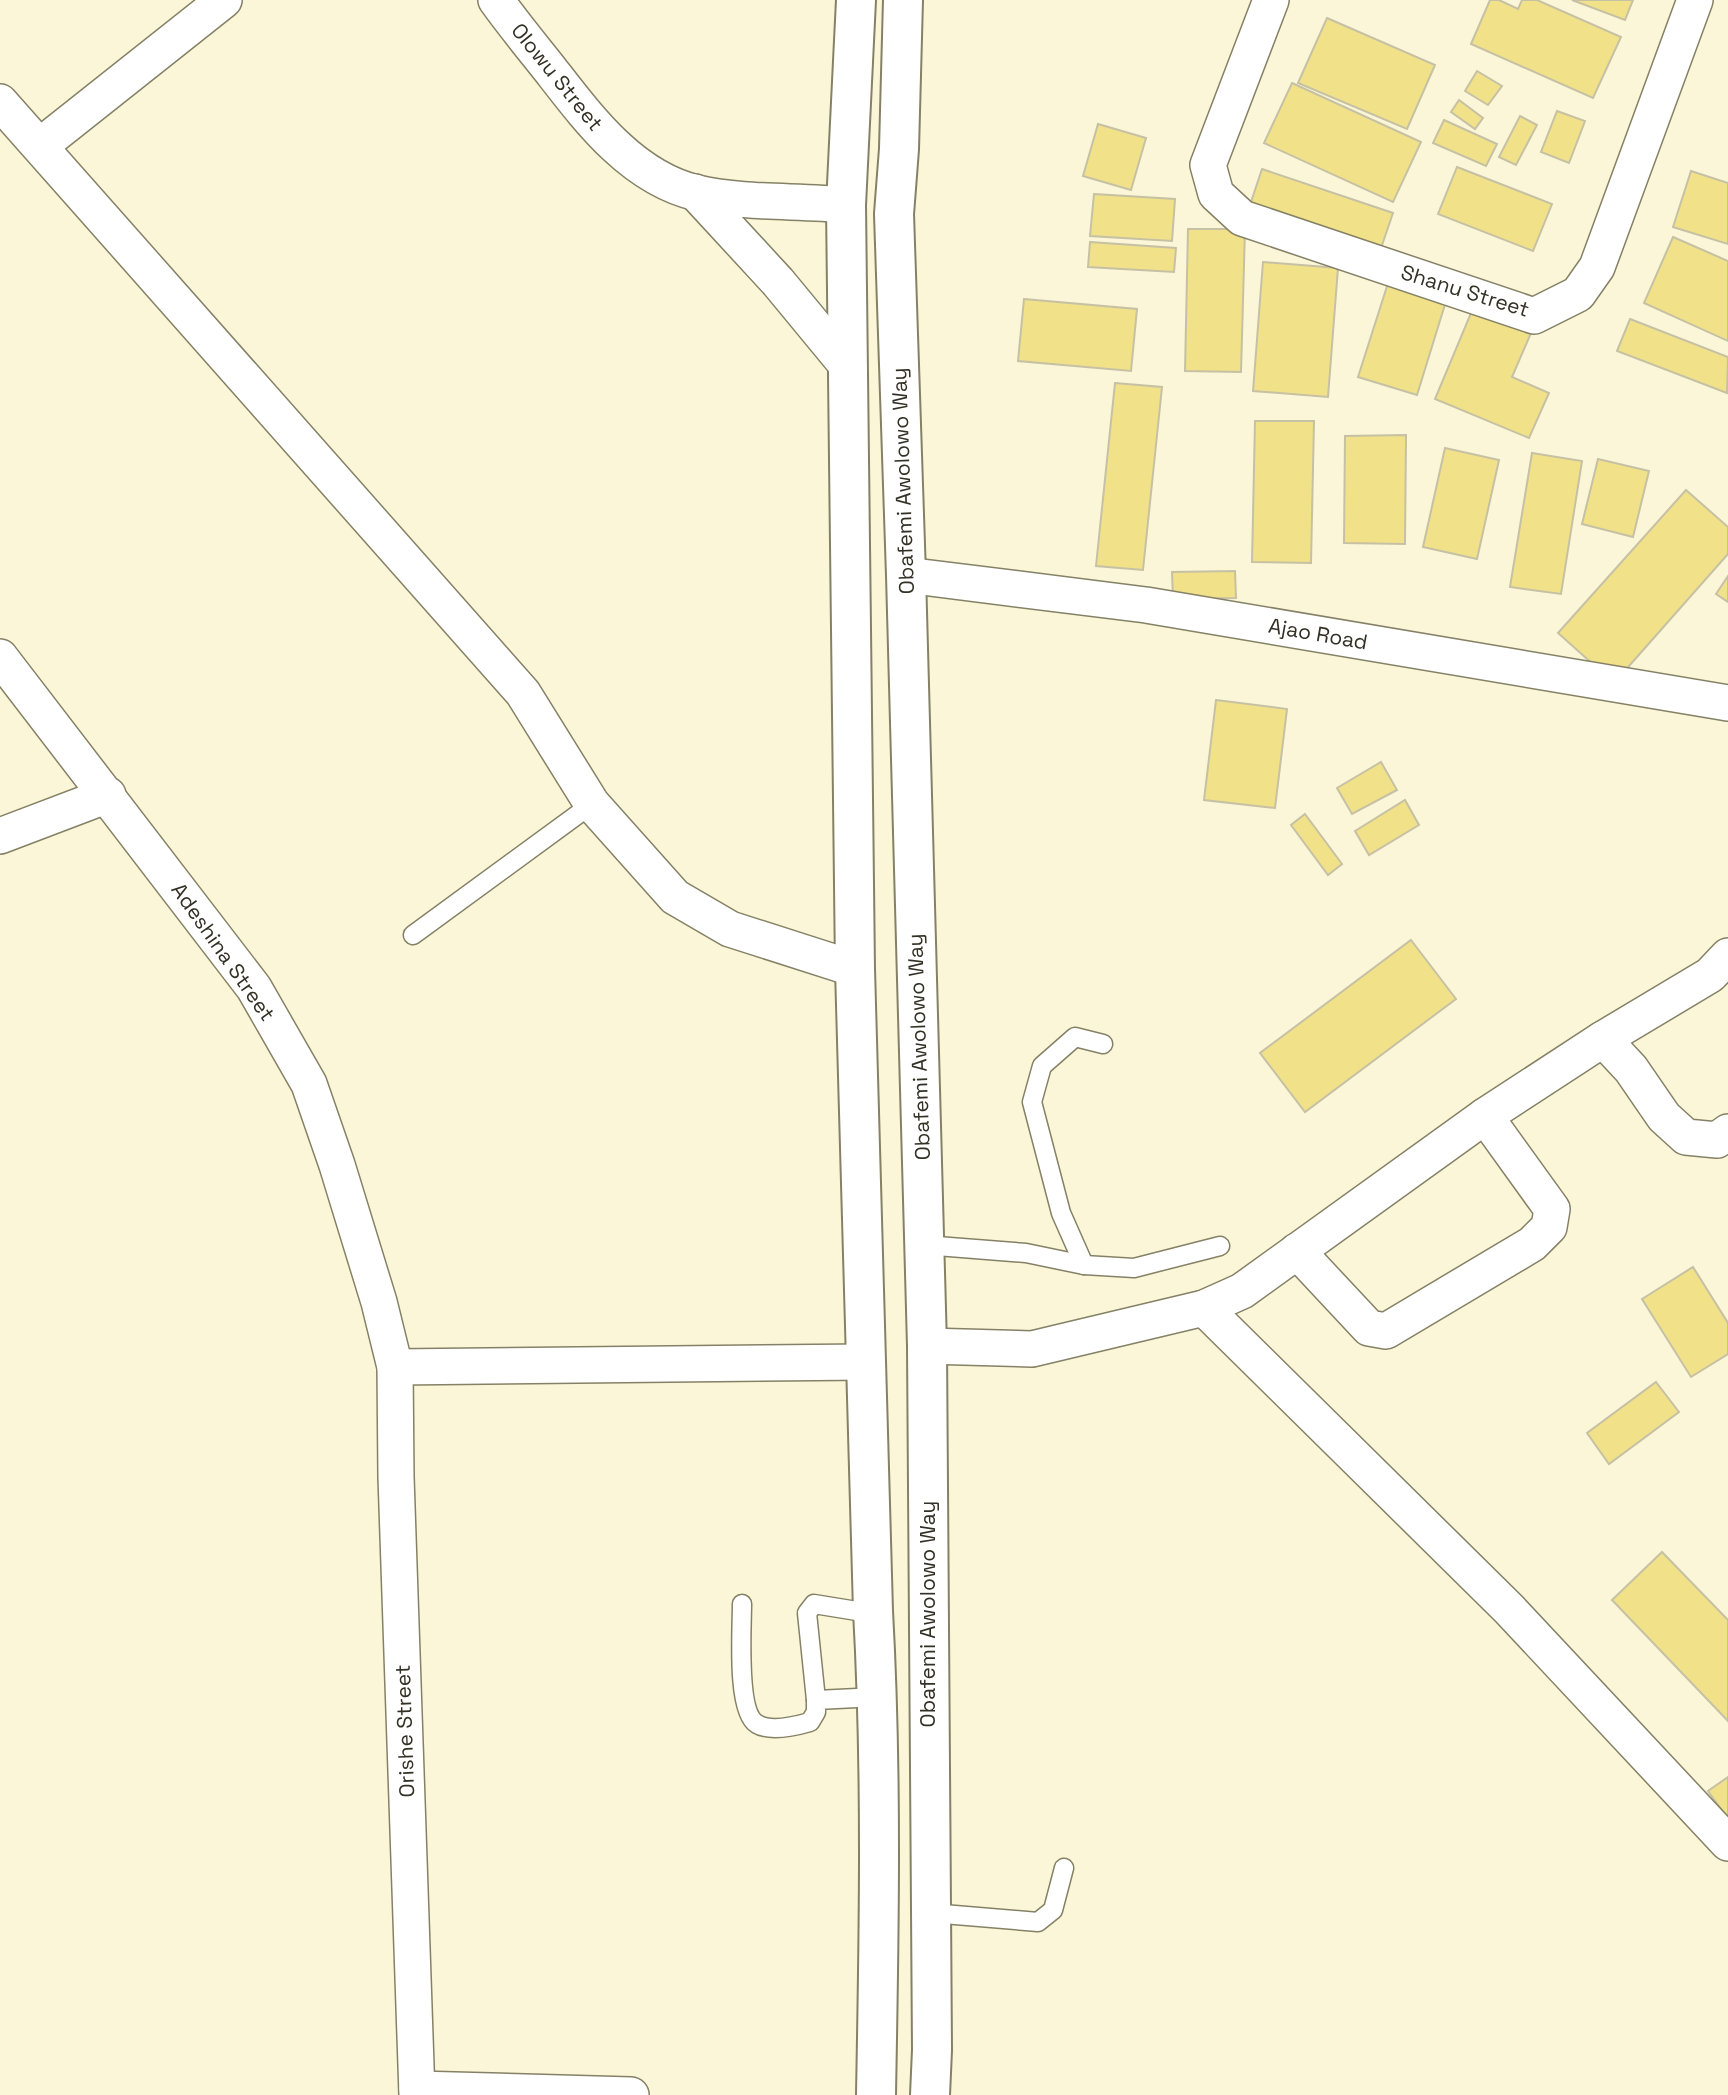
<svg xmlns="http://www.w3.org/2000/svg" width="1728" height="2095" viewBox="0 0 1728 2095" font-family="'Space Grotesk',sans-serif">
<style>
.building{fill:#f1e289;stroke:#c6c1a4;stroke-width:2}
.lines{fill:none;stroke-linecap:round;stroke-linejoin:round}
.service-casing{stroke:#858166;stroke-width:21}
.minor-casing{stroke:#858166;stroke-width:38}
.primary-casing{stroke:#858166;stroke-width:42}
.service{stroke:#fff;stroke-width:18}
.minor{stroke:#fff;stroke-width:35}
.primary{stroke:#fff;stroke-width:38}
.labels{text-anchor:middle;stroke-width:5;stroke-linejoin:round;paint-order:stroke}
.street-label{font-size:21px;fill:#323125;stroke:#fff}
</style>
<rect width="100%" height="100%" fill="#faf6d7"/>
<!-- building -->
<g class="building">
<polygon points="1490,0 1499,0 1518,9 1522,0 1537,0 1621,37 1593,98 1471,44"/>
<polygon points="1572,0 1633,0 1625,20"/>
<polygon points="1327,18 1435,65 1407,129 1298,83"/>
<polygon points="1477,71 1502,86 1488,105 1465,91"/>
<polygon points="1292,83 1421,142 1393,202 1264,143"/>
<polygon points="1459,100 1483,118 1475,129 1451,112"/>
<polygon points="1557,111 1585,121 1569,163 1541,152"/>
<polygon points="1520,116 1537,125 1516,165 1499,157"/>
<polygon points="1444,120 1497,144 1486,166 1433,143"/>
<polygon points="1098,124 1146,138 1131,190 1083,176"/>
<polygon points="1457,167 1552,204 1533,251 1438,214"/>
<polygon points="1262,169 1393,213 1379,254 1248,211"/>
<polygon points="1691,171 1728,183 1728,244 1673,227"/>
<polygon points="1094,194 1175,199 1172,241 1090,236"/>
<polygon points="1188,229 1245,229 1241,372 1185,371"/>
<polygon points="1673,237 1728,261 1728,341 1644,303"/>
<polygon points="1090,242 1176,248 1174,272 1088,267"/>
<polygon points="1263,262 1338,268 1328,397 1253,391"/>
<polygon points="1389,280 1447,298 1417,395 1358,377"/>
<polygon points="1024,299 1137,309 1131,371 1018,361"/>
<polygon points="1476,301 1534,326 1512,377 1549,393 1529,438 1435,399"/>
<polygon points="1630,319 1728,357 1727,393 1617,351"/>
<polygon points="1115,383 1162,387 1143,570 1096,566"/>
<polygon points="1255,421 1314,421 1311,563 1252,562"/>
<polygon points="1406,435 1405,544 1344,543 1345,436"/>
<polygon points="1445,448 1499,460 1477,559 1423,547"/>
<polygon points="1532,453 1582,461 1561,594 1510,587"/>
<polygon points="1598,459 1649,471 1633,537 1582,524"/>
<polygon points="1686,490 1728,527 1728,554 1614,683 1558,633"/>
<polygon points="1235,571 1236,598 1173,599 1172,572"/>
<polygon points="1728,576 1728,602 1716,594"/>
<polygon points="1216,700 1287,709 1275,808 1204,800"/>
<polygon points="1381,762 1397,790 1352,814 1337,788"/>
<polygon points="1405,800 1419,825 1369,855 1355,831"/>
<polygon points="1305,814 1342,864 1328,875 1291,825"/>
<polygon points="1411,940 1456,999 1305,1112 1260,1053"/>
<polygon points="1693,1267 1728,1323 1728,1354 1691,1377 1642,1299"/>
<polygon points="1656,1382 1679,1412 1609,1464 1587,1433"/>
<polygon points="1662,1552 1728,1620 1728,1721 1612,1600"/>
<polygon points="1728,1777 1728,1819 1708,1791"/>
</g>
<g class="lines">
<!-- service casing -->
<g class="service-casing">
<g id="service">
<polyline points="413,935 592,804"/>
<polyline points="924,1245 1026,1253 1084,1265 1134,1268 1220,1246"/>
<polyline points="1084,1265 1061,1213 1032,1102 1042,1066 1075,1037 1103,1044"/>
<path d="M742 1604C742 1628 736 1712 757 1724 770 1732 796 1726 810 1722L816 1712V1700L878 1697"/>
<polyline points="816,1700 807,1613 814,1604 857,1611 873,1611"/>
<polyline points="931,1913 1038,1922 1053,1910 1064,1868"/>
</g>
</g>
<!-- minor casing -->
<g class="minor-casing">
<g id="minor">
<path d="M496 0C514 25 533 48 552 72 590 121 633 178 697 193 746 204 797 200 846 205"/>
<polyline points="1271,0 1208,165 1216,194 1242,218 1534,316 1578,294 1597,267 1695,0"/>
<polyline points="0,102 523,693 592,804 675,897 730,929 855,969"/>
<polyline points="40,146 224,0"/>
<polyline points="695,192 778,282 849,368"/>
<polyline points="906,575 1146,605 1728,703"/>
<polyline points="0,657 254,988 309,1084 337,1165 379,1302 395,1367 396,1477 417,2095"/>
<polyline points="0,836 108,795"/>
<polyline points="1603,1039 1631,1069 1664,1117 1686,1137 1717,1140 1728,1132"/>
<polyline points="1297,1251 1369,1328 1386,1331 1532,1244 1549,1227 1552,1209 1485,1116"/>
<polyline points="1204,1308 1509,1609 1728,1843"/>
<polyline points="927,1346 1032,1349 1204,1308 1242,1291 1485,1116 1603,1039 1710,975 1728,956"/>
<polyline points="395,1367 867,1362"/>
<polyline points="417,2089 631,2095"/>
</g>
</g>
<!-- primary casing -->
<g class="primary-casing">
<g id="primary">
<path d="M856 0 846 205 855 969 873 1611C882 1772 879 1933 876 2095"/>
<polyline points="903,0 899,149 894,214 906,575 927,1346 932,2050 930,2095"/>
</g>
</g>
<!-- service -->
<use href="#service" class="service"/>
<!-- minor -->
<use href="#minor" class="minor"/>
<!-- primary -->
<use href="#primary" class="primary"/>
</g>
<g class="labels">
<!-- street labels -->
<g class="street-label">
<text transform="translate(557 77) rotate(51)" y="7">Olowu Street</text>
<text transform="translate(1465 291) rotate(17)" y="7">Shanu Street</text>
<text transform="translate(903 481) rotate(-92)" y="7">Obafemi Awolowo Way</text>
<text transform="translate(1318 634) rotate(10)" y="7">Ajao Road</text>
<text transform="translate(223 952) rotate(55)" y="7">Adeshina Street</text>
<text transform="translate(919 1047) rotate(-92)" y="7">Obafemi Awolowo Way</text>
<text transform="translate(928 1614) rotate(-90)" y="7">Obafemi Awolowo Way</text>
<text transform="translate(405 1731) rotate(-92)" y="7">Orishe Street</text>
</g>
</g>
</svg>
